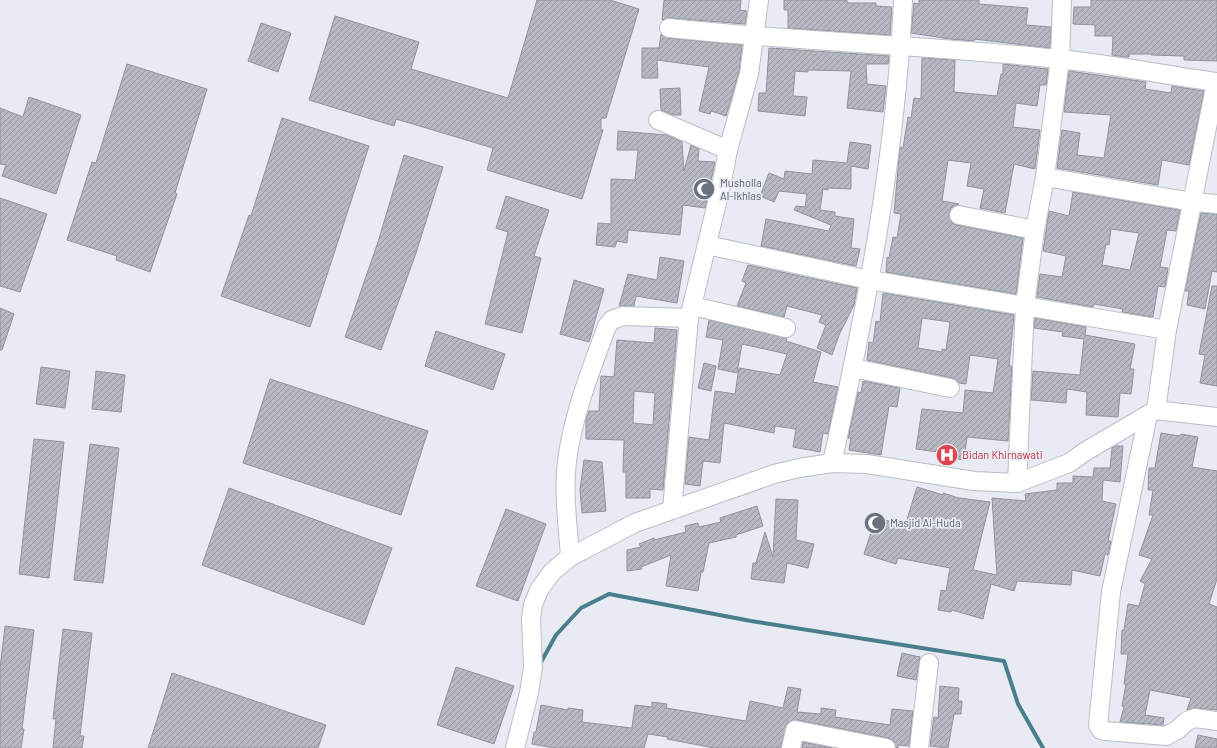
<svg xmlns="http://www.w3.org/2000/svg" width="1217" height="748" viewBox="0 0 1217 748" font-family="Barlow,sans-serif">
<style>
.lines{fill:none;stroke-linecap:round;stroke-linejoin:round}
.stream{stroke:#497e8d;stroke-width:4}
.building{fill:url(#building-hatch);stroke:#91939c;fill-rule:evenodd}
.minor-casing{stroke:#bbbdc7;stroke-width:20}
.minor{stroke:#fff;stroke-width:18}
.labels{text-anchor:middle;stroke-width:3.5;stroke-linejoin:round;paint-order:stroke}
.worship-label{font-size:11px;fill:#5b616d;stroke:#e8eaf4;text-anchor:start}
.health-label{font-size:11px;fill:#be3a42;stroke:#e8eaf4;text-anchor:start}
</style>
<defs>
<pattern id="building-hatch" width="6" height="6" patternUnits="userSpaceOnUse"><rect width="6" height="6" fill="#b7b9c2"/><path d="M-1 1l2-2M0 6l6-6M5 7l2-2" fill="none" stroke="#96989f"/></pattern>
</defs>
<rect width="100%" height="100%" fill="#e8eaf4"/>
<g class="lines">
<!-- stream -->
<polyline class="stream" points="540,664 556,635 581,608 609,594 751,621 1004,661 1018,704 1043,748"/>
</g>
<!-- building -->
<g class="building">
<polygon points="537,0 610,0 639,9 606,118 601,118 601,130 603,130 582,199 487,170 493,148 396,119 394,126 309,100 335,16 419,42 411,69 508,98"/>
<polygon points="664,0 741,0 740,10 747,11 745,24 670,18 662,20"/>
<polygon points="784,0 847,0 847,3 876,3 876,6 892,7 890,35 788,28 788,10 784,10"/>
<polygon points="919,0 979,0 979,4 1028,8 1026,25 1051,27 1050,48 974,39 974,41 950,39 911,33 914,3 919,4"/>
<polygon points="1091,0 1217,0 1217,61 1184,60 1184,56 1151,55 1151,54 1129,54 1129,57 1125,57 1112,55 1113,36 1095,36 1095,25 1073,24 1074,7 1091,7"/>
<polygon points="261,23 291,33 278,72 248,61"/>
<polygon points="661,34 668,38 742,45 739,72 726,116 711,111 710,114 699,111 709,67 657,60 658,78 642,78 642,48 659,48"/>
<polygon points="769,48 889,56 888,64 866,64 867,84 886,86 883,112 847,108 851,71 808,70 808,72 795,71 793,96 807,97 805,116 758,111 759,93 766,93"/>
<polygon points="922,58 955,60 954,92 997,96 1001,74 1003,74 1003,64 1048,69 1046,85 1040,85 1037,106 1016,103 1013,127 1040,130 1035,169 1014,164 1005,213 980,208 984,189 967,186 971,163 948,160 942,201 959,204 951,208 949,213 952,223 957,225 1023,238 1016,294 886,272 887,257 889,258 893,237 897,238 901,214 894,213 900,147 903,148 908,117 911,118 914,98 921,99"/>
<polygon points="127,64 207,89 175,193 177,194 150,272 116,260 117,256 67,240 92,162 96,163"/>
<polygon points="1069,71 1146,82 1145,89 1171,93 1172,86 1204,91 1189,165 1162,160 1158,185 1057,168 1062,130 1080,133 1077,155 1104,158 1111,115 1064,112"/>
<polygon points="680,88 681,115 673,115 661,110 660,89"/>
<polygon points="29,97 81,115 56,194 2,176 6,165 0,164 0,108 23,117"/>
<polygon points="282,118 369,146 310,327 221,296 249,215 251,216"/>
<polygon points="618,131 667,135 682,142 684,171 691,145 699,149 698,161 715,162 705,208 683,205 680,235 628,230 627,243 617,241 615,247 596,245 598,223 611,224 611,179 635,180 638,150 617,150"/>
<polygon points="850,142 871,145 868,169 851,166 851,189 828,188 828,190 823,189 820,210 835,212 835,216 854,219 851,248 860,249 856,266 761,246 766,219 829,231 831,225 794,210 796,206 805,207 807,194 779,191 774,202 760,196 769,173 784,179 785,171 812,174 813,160 847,163"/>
<polygon points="404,155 443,167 416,253 381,350 345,337 378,242"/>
<path d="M1073 192 1180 210 1176 231 1167 230 1160 267 1168 268 1165 287 1158 286 1153 317 1122 312 1123 309 1094 304 1093 307 1037 297 1040 274 1062 277 1066 256 1043 251 1049 211 1069 216ZM1111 229 1139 233 1130 270 1102 265 1106 244 1109 245Z"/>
<polygon points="506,196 549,210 534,256 541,258 522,333 485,324 508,232 496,228"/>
<polygon points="0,198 47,214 20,292 0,286"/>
<polygon points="1201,213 1217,214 1217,272 1212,271 1205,309 1187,305 1189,291 1185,291"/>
<polygon points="660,257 684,261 677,303 636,296 634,306 619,306 628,274 657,280"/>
<polygon points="748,265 857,288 854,305 839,335 832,355 817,348 826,325 819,322 822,315 787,306 784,317 737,306 746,283 742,281"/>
<polygon points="574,280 604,289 589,342 560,334"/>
<polygon points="1212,286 1217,286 1217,386 1200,383 1205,355 1199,354"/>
<path d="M883 293 1014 315 1009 366H1012L1008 441 967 437 964 460 945 457V453L916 449 922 409 963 413 965 390 993 393 998 359 970 355 966 384 959 383 952 378 867 360 869 342 873 343 876 321 880 322ZM922 318 950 322 946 350 942 349V352L918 348Z"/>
<polygon points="0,308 14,314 2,350 0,350"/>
<polygon points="1035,318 1086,327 1085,335 1135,344 1130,369 1134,369 1131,394 1120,393 1118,417 1086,415 1087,392 1067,389 1066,403 1031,400 1033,371 1080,375 1084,339 1062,336 1063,332 1034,328"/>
<polygon points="709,320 787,338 786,341 821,352 813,382 838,387 828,434 823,433 820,452 793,447 796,429 775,426 774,433 724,423 720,463 703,461 700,486 685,484 689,437 709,440 715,391 735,394 739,368 780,375 787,354 742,344 737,373 718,369 723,340 706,337"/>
<path d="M655 328 677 330 663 490 650 489V498H626V472H623L624 440 586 439V419L589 411H599L601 376 614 377 617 340 654 343ZM634 391 655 393 653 425 633 423Z"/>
<polygon points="436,331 505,354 493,390 425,366"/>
<polygon points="704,363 716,366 711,391 698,388"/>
<polygon points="41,367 70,371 65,408 36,404"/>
<polygon points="96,371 125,375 121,412 92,409"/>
<polygon points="270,379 428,431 401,515 243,463"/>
<polygon points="863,381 900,388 897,407 889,406 881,455 849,450 851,438 848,438 858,392 861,393"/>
<polygon points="1161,433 1180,436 1181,434 1198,437 1192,467 1217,471 1217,579 1209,604 1217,607 1217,710 1196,708 1187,710 1191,698 1150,690 1145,715 1164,718 1163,725 1120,722 1124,707 1122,706 1126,684 1124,684 1128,654 1121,654 1122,630 1124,630 1128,604 1139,606 1145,584 1140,581 1152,559 1139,555 1153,515 1149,515 1153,490 1148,490 1149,468 1155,468"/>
<polygon points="34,439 64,442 49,578 19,574"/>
<polygon points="90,444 119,448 103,583 74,580"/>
<polygon points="1116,446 1123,446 1120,482 1103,480 1102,501 1116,504 1108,541 1111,541 1108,555 1105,554 1100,576 1072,570 1071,585 1017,581 1014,591 991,584 983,619 952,610 951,612 938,610 941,590 946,591 950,568 898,558 896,564 864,554 876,517 905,526 917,487 943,495 943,493 959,498 990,502 973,570 997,575 992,498 1026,501 1025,494 1057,490 1057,483 1073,483 1073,476 1093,477 1094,468 1110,468 1112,448"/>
<polygon points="584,460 602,462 606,511 582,513 580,490"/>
<polygon points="229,488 392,548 364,625 202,565"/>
<polygon points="776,499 798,500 796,540 814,544 808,568 787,563 784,583 751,579 753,563 756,563 765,532 773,557"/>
<polygon points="757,506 763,526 736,535 736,537 709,543 703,572 701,572 698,591 666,586 671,555 641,567 642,569 627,571 627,550 641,547 639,544 654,538 654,540 686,532 685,526 698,523 699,527 721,522 720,518"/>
<polygon points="506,509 546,524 518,601 476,586"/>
<polygon points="5,626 34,630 22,729 24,729 21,748 0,748 0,668"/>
<polygon points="63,629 92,633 80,736 84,736 82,748 53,748 56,719 53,719"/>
<polygon points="902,653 920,657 916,680 897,676"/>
<polygon points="456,667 514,686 494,744 437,725"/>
<polygon points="172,673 326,725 318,748 148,748"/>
<polygon points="940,686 959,688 958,701 962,701 961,714 954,714 948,748 930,746 934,717 938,718"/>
<polygon points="788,687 801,689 797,712 821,714 821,708 836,710 835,717 890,725 892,709 913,711 909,746 898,745 898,748 896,748 893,740 888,738 797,720 787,723 781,748 714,748 667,739 668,737 648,734 644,748 555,748 532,744 534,732 536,732 541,705 568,710 568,708 583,710 582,722 632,728 635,705 652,707 652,702 667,704 666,708 746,721 750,701 783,708"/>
<polygon points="1198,735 1217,739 1217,748 1195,748"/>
<polygon points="803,742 832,748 802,748"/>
</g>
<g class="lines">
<!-- minor casing -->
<g class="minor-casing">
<g id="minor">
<path d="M669 28C799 42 929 45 1058 59 1111 64 1164 75 1217 82"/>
<polyline points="658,120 728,150"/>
<polyline points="1045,177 1193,202 1217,204"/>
<polyline points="959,215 1035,230"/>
<polyline points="707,245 870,280 1167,330"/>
<polyline points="693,306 786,328"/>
<polyline points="853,368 950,388"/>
<polyline points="1156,410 1167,330 1216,82"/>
<polyline points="1148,415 1111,592 1098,725 1101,730 1105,731 1166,736 1177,730 1187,721 1195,718 1217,721"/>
<path d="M832 463C866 310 896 156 903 0"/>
<polyline points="1017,483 1025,305 1035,230 1045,177 1060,59 1062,0"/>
<polyline points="672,510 689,318 722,182 728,150 749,74 759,0"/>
<path d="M570 557C568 526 563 492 567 461 573 414 591 370 607 326L612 320 623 316 689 318"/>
<polyline points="515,748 529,693 533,667 531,618 533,605 539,590 552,572 570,557 635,523 774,474 799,468 832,463 867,464 974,481 1017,483 1069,463 1086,451 1156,410 1217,417"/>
<polyline points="791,748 795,730 886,748"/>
<polyline points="919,748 929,663"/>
</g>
</g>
<!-- minor -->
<use href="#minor" class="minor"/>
</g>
<!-- icons -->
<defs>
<g id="mosque-disc" transform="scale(1.15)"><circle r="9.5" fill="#6b7280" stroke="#e8eaf4"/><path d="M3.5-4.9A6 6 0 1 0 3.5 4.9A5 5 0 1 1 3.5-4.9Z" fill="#fff"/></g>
<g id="hospital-disc" transform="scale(1.15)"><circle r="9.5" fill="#e0444e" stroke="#e8eaf4"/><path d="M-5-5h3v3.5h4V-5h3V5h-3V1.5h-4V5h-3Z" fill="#fff"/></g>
</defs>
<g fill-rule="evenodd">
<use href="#mosque-disc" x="704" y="189"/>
<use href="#hospital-disc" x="947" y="455"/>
<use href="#mosque-disc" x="875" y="523"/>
</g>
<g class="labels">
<!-- worship labels -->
<g class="worship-label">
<text x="720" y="187">Musholla<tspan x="720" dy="13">Al-Ikhlas</tspan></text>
<text x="890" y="527">Masjid Al-Huda</text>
</g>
<!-- health labels -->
<g class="health-label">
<text x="962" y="459">Bidan Khirnawati</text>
</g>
</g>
</svg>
